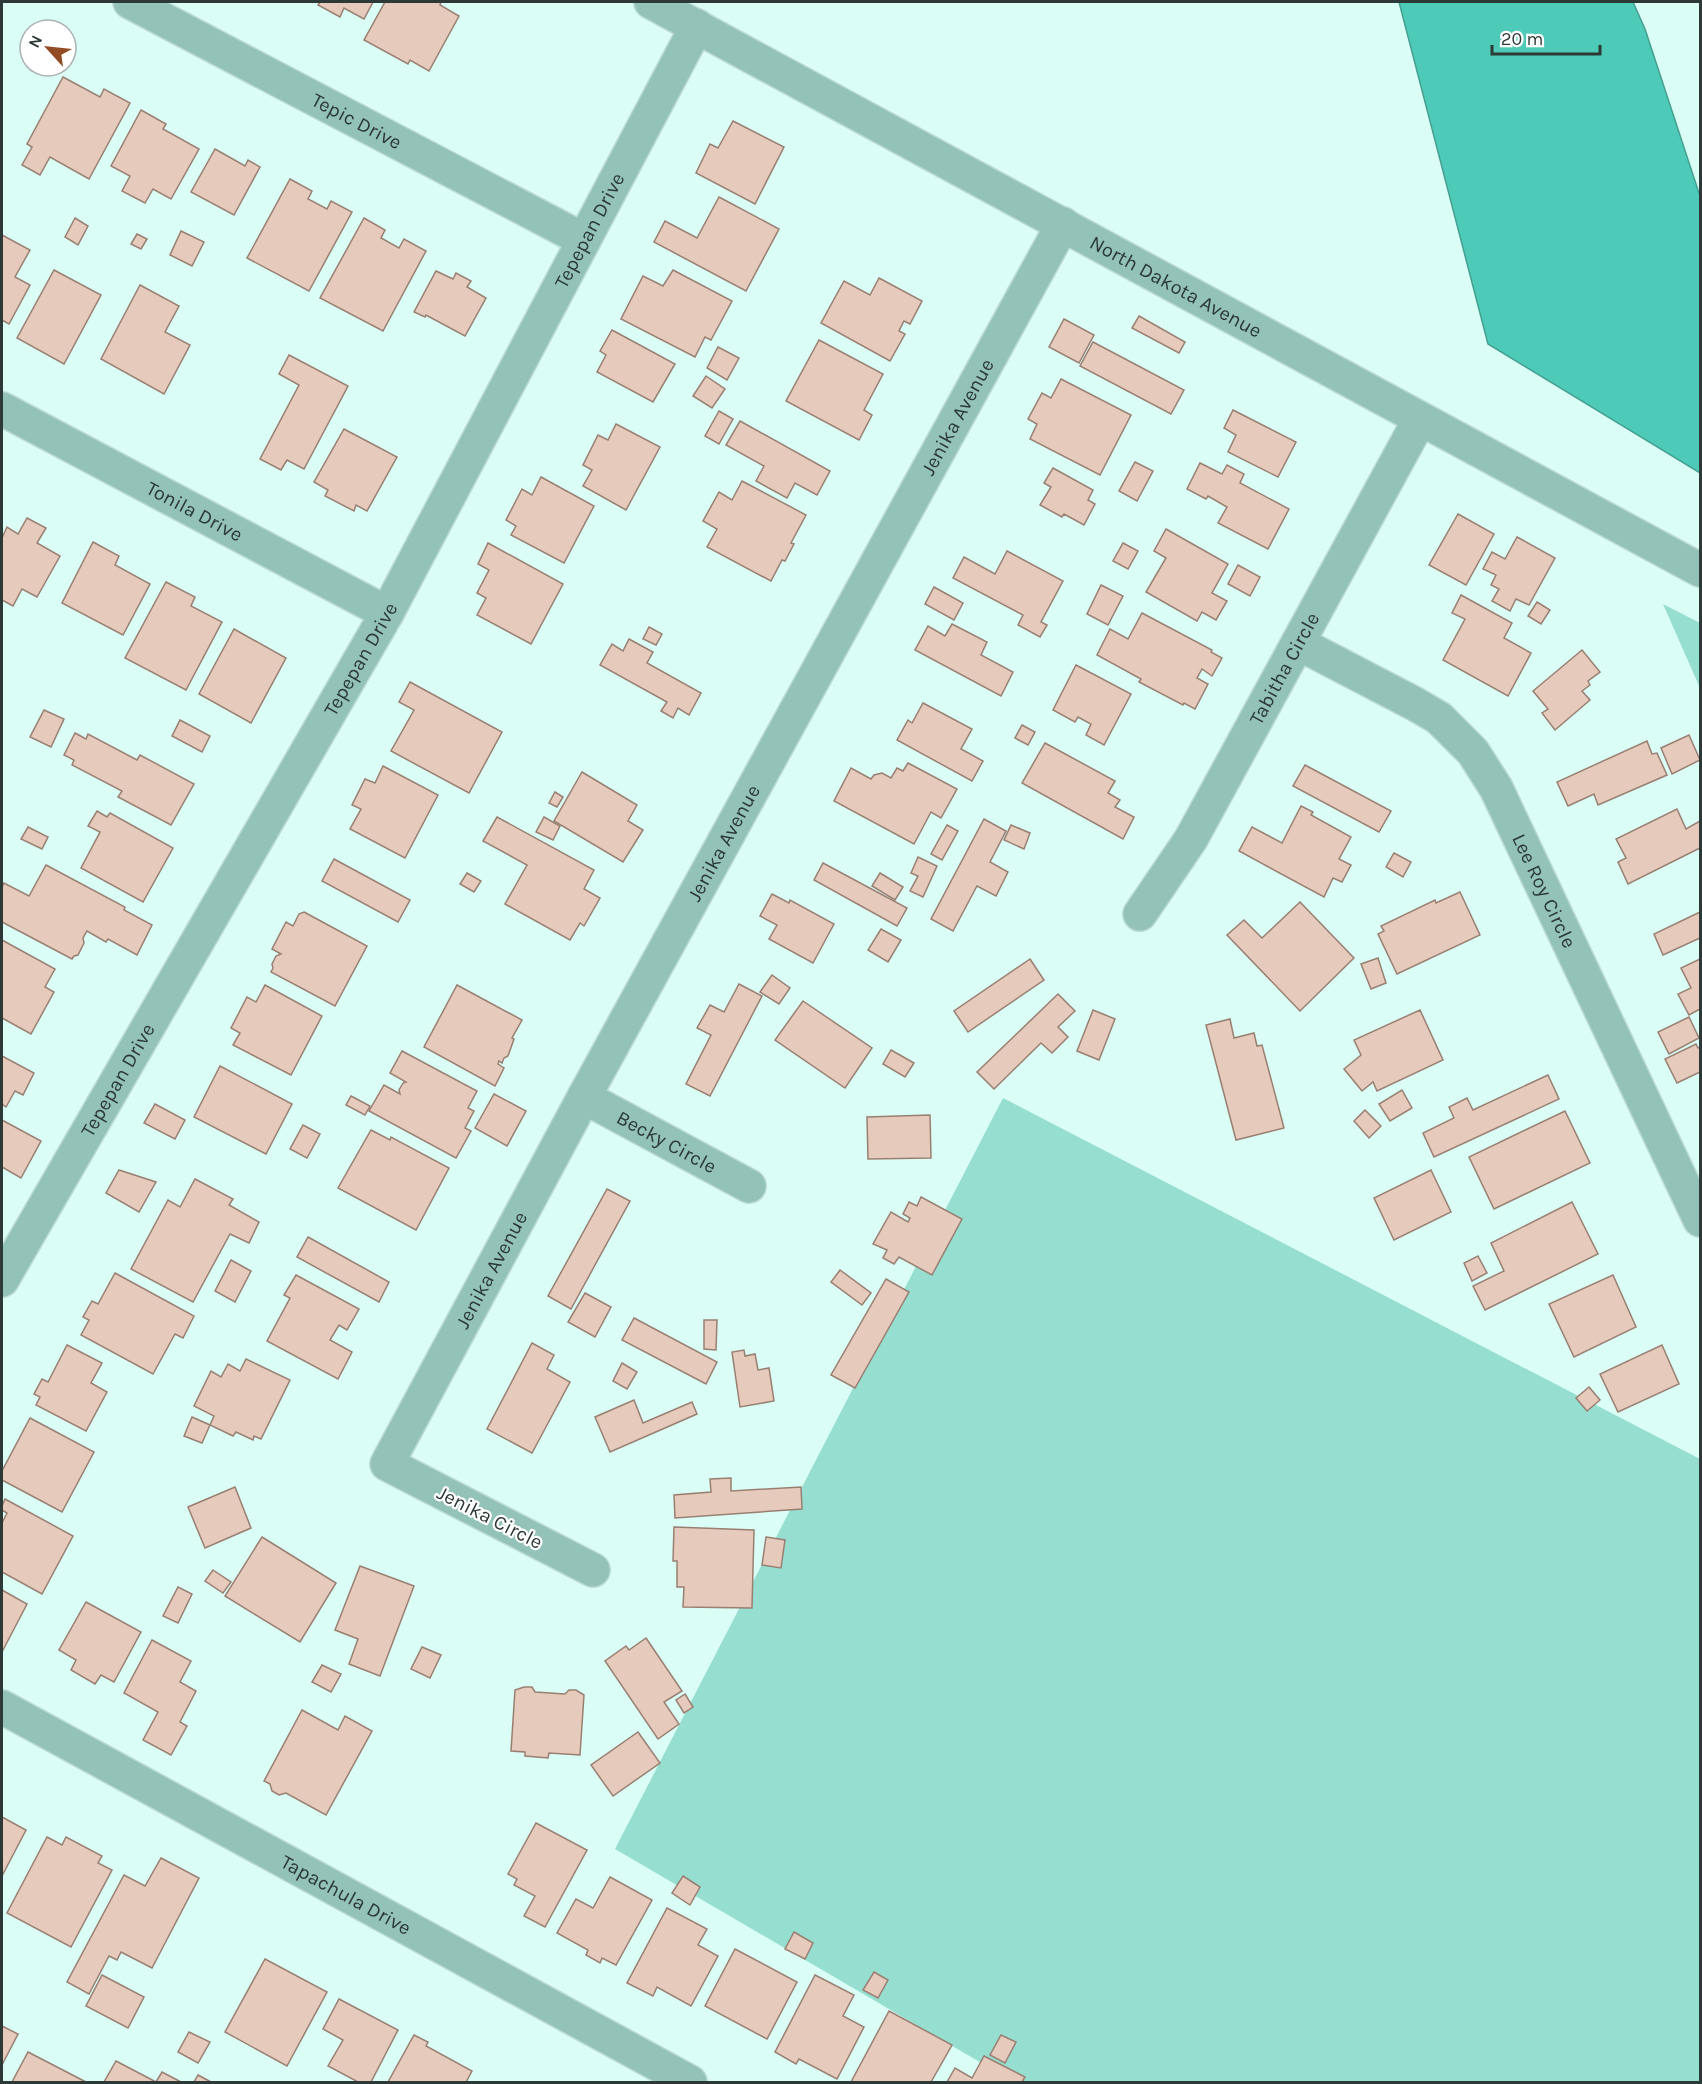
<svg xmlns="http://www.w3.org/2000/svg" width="1702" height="2084" viewBox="0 0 1702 2084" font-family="Karla,sans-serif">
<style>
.green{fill:#95ded0}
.water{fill:#4ecbb8;stroke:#449f91;stroke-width:1.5}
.building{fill:#e6cbbc;stroke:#997f72;stroke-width:1.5}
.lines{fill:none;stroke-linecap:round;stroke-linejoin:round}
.street-casing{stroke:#bbdad4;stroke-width:36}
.street{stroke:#93c2b9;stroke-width:33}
.labels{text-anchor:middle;stroke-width:4.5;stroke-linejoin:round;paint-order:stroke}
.street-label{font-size:20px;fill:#2c3937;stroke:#fff}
</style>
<rect width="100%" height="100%" fill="#dafdf6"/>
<!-- green -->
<g class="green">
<polygon points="1663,604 1700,623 1700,688"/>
<polygon points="1003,1098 1700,1459 1700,2082 1014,2082 615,1849"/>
</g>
<!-- water -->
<polygon class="water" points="1399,2 1633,2 1645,29 1700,196 1700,473 1488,344"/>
<!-- building -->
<g class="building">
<polygon points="320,2 373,2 364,19 344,8 340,17 318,5"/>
<polygon points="385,2 441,2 440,5 459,16 429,71 410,60 408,64 364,40"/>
<polygon points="63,77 100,97 104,89 130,103 89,179 50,157 40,175 22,165 32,147 27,144"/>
<polygon points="141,110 166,124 163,129 199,149 171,199 153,189 145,203 122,191 130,176 111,166"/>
<polygon points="733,121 784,147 755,204 696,173 710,144 718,148"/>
<polygon points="215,149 245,166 248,160 260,167 234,215 191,192"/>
<polygon points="290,179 312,191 308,199 327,209 331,201 352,212 309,291 247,258"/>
<polygon points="719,197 779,229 746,291 654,242 665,221 697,238"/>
<polygon points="75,218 88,226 78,245 65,237"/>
<polygon points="364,218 385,230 381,238 399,248 404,239 426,251 383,331 320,298"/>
<polygon points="181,231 204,242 192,266 170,255"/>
<polygon points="137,234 147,239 141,249 131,244"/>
<polygon points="2,235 30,250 15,277 30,285 9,324 2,320"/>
<polygon points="54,270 101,295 64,364 17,338"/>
<polygon points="673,270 732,301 711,340 705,337 695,357 621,319 643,276 663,286"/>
<polygon points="436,271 453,279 456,273 471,281 467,287 486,298 465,336 426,315 425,317 414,312"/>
<polygon points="879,278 922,301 910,324 904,321 899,331 905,334 890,361 821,323 844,281 870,295"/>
<polygon points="140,285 179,306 165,332 190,345 164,394 101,359"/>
<polygon points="1139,316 1185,342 1179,353 1132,328"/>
<polygon points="1064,319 1094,335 1079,363 1049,347"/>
<polygon points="612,330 675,364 653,402 597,372 606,355 600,351"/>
<polygon points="819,340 883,374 864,410 872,415 859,440 786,401"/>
<polygon points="1093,342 1184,390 1171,414 1080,366"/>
<polygon points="718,347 739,358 727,380 707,368"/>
<polygon points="289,355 348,386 304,469 287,460 281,470 260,459 299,385 279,374"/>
<polygon points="706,376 725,389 712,408 693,396"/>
<polygon points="1061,379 1131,415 1100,475 1030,439 1037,424 1028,419 1042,393 1051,398"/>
<polygon points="1233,410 1296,442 1278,477 1228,452 1236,435 1224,428"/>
<polygon points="719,411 733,419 719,444 705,436"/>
<polygon points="740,421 830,471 817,495 795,483 787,498 756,481 764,466 726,445"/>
<polygon points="616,424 660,447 626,510 583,486 592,470 583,465 598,435 608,440"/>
<polygon points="344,429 397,457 367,511 356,505 354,511 325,496 328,490 314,482"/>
<polygon points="1135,462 1153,471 1137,501 1119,491"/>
<polygon points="1200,463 1222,474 1227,465 1244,474 1240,483 1289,509 1268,549 1218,523 1227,507 1208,496 1206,499 1187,489"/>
<polygon points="1053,468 1093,490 1088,500 1095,504 1084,525 1064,514 1062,517 1040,505 1051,487 1044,483"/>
<polygon points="541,477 594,506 564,563 511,535 516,526 506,520 522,489 532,495"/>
<polygon points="742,481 806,515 791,543 794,544 785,561 782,560 771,581 707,547 717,529 703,521 719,492 732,500"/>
<polygon points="1458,514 1494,534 1466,585 1429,565"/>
<polygon points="27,518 46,528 37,543 60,556 37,597 22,589 13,606 2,600 2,538 7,527 18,534"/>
<polygon points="1166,529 1228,564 1212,593 1227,601 1216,620 1202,612 1197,621 1146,592 1166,558 1154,551"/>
<polygon points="1517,537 1555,558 1529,605 1516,599 1510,611 1492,601 1499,589 1491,585 1496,575 1483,569 1492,552 1505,559"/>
<polygon points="93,542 119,556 115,565 150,584 123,635 62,603"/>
<polygon points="488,543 563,584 531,644 477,615 486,598 477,593 489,570 478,564"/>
<polygon points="1123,543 1138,551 1128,569 1113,561"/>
<polygon points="1007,551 1063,581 1041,622 1047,625 1040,637 1018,625 1023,615 953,578 964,557 995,574"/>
<polygon points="1238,565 1260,577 1250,596 1228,584"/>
<polygon points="166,582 195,597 191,606 222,622 186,690 125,658"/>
<polygon points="1101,585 1123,596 1108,625 1087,614"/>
<polygon points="934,587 963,603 954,620 925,604"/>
<polygon points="1461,595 1512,623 1504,638 1531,653 1508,696 1443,660 1465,619 1452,613"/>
<polygon points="1537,602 1550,610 1541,624 1528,616"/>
<polygon points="1142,613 1212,650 1211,652 1222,658 1212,676 1202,669 1197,678 1208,684 1195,709 1184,703 1183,705 1139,682 1141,679 1097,655 1110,629 1128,639"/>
<polygon points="952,624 987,642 981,655 1013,672 1001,696 915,650 928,626 945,636"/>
<polygon points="649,627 662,634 656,645 643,639"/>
<polygon points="234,629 286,658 251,723 199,694"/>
<polygon points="629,639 653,652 647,663 701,693 689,715 678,708 673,718 661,711 667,702 600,665 612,644 623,651"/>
<polygon points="1582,650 1600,672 1588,681 1590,685 1582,691 1590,700 1555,730 1542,713 1548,709 1533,691"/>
<polygon points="1076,665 1131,694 1104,745 1086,735 1091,724 1078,717 1075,722 1053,710"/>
<polygon points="410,682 502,732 469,793 391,751 414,710 399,702"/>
<polygon points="923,703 972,729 961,749 983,761 972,781 897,740 908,720 912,723"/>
<polygon points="44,710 64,719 51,747 30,737"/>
<polygon points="180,720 210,736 202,752 172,736"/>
<polygon points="1022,725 1035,732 1028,745 1015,738"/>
<polygon points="75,733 86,739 88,734 137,760 140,755 194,784 171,825 118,797 122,791 72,765 74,760 64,755"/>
<polygon points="1689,735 1700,760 1672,774 1661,748"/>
<polygon points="1647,741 1652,754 1657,753 1667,775 1598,805 1594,794 1568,806 1557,782"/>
<polygon points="1045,743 1115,781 1108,793 1120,800 1115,807 1134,817 1123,839 1022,783"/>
<polygon points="908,763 957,789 941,818 931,812 914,844 834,801 851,768 871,779 874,775 882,773 891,778 897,768 903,771"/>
<polygon points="1305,765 1391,811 1379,832 1293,786"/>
<polygon points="383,766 438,795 405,858 350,829 361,809 352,805 365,779 375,783"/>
<polygon points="582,772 637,805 628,821 643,830 623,862 554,821"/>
<polygon points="555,792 563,797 557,807 549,803"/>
<polygon points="1301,806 1313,812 1311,815 1351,837 1339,859 1351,865 1342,882 1333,878 1324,897 1239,851 1252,827 1282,843"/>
<polygon points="1677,809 1686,829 1700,821 1700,848 1628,884 1618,862 1626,858 1616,839"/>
<polygon points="97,811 107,817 110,813 173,848 143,902 81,868 100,832 88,826"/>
<polygon points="497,817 594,870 584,889 600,898 584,926 580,923 570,940 505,904 527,865 483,841"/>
<polygon points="544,817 560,826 553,840 536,832"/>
<polygon points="984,819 1006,831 990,862 1008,872 996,896 977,886 953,931 931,919"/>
<polygon points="947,825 958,831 942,860 931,854"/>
<polygon points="1011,825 1030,833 1024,849 1004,840"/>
<polygon points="28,827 48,837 42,849 21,839"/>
<polygon points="1394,853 1411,862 1403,877 1386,867"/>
<polygon points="918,857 937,866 923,897 910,891 918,876 911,873"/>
<polygon points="334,859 410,900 398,922 322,881"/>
<polygon points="823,863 907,908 897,926 814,880"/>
<polygon points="46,865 125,907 124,910 152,925 137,955 108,939 106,942 87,931 83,938 84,943 78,955 74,956 72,959 2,922 2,887 4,883 29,896"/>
<polygon points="467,873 481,881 474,892 460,884"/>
<polygon points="880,873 903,887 895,900 872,886"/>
<polygon points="1460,892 1480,935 1397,974 1378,934 1384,931 1381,926 1435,900 1436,903"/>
<polygon points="772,894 789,903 790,900 834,924 813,963 769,939 777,925 760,916"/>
<polygon points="1300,902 1354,958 1300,1011 1227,935 1244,920 1262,938"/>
<polygon points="304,912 367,946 335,1006 271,972 273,968 272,964 276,956 281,954 272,949 286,922 293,926 299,914"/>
<polygon points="1700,912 1700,938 1663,955 1654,934"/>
<polygon points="881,929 901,940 888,962 868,950"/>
<polygon points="2,940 55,969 45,987 54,992 31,1034 2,1018"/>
<polygon points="1378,958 1386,983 1371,989 1361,964"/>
<polygon points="1030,959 1044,980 968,1032 954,1011"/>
<polygon points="1700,959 1700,1009 1689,1015 1678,994 1691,988 1681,968"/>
<polygon points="772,975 790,988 779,1004 760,992"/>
<polygon points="739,984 762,996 710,1096 686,1084 711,1035 697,1028 710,1005 724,1012"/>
<polygon points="265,985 322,1016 291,1075 233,1045 240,1033 231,1028 247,997 256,1002"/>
<polygon points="457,985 522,1020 512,1038 514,1039 508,1056 504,1058 502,1063 499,1061 498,1064 504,1068 495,1086 424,1047"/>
<polygon points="1058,994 1075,1011 1058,1027 1068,1037 1052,1053 1041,1043 994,1089 977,1072"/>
<polygon points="803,1001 872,1048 845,1088 775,1040"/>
<polygon points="1093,1010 1115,1019 1099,1060 1077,1051"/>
<polygon points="1420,1010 1443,1060 1377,1091 1373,1082 1362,1091 1344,1069 1361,1055 1354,1040"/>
<polygon points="1689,1017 1699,1038 1669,1054 1658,1032"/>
<polygon points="1230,1019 1234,1038 1254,1033 1257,1046 1262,1045 1284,1128 1236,1140 1206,1025"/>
<polygon points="1696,1044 1698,1048 1700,1047 1700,1072 1677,1083 1665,1059"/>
<polygon points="891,1050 914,1063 905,1077 883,1064"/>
<polygon points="402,1051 477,1091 468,1108 474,1111 465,1128 471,1131 456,1158 369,1111 384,1085 400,1094 399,1090 403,1083 406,1082 390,1073"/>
<polygon points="2,1056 34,1073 23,1095 15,1091 6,1107 2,1104"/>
<polygon points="220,1066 292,1104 266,1154 194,1117"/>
<polygon points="1548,1075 1559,1099 1434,1157 1423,1133 1454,1118 1449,1107 1467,1098 1473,1110"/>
<polygon points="1402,1090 1412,1108 1390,1121 1379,1104"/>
<polygon points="494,1094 526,1111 507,1146 475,1128"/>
<polygon points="351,1096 370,1106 365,1115 346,1105"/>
<polygon points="155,1104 185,1120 175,1139 144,1123"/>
<polygon points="1365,1110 1381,1126 1369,1138 1354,1121"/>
<polygon points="1565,1111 1590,1163 1494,1209 1469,1157"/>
<polygon points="930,1115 931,1158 868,1159 867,1117"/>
<polygon points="2,1120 41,1141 21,1178 2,1167"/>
<polygon points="303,1125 320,1134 307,1158 290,1149"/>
<polygon points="371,1130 390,1140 391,1137 449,1168 416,1230 338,1188"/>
<polygon points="119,1170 156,1182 139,1212 106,1193"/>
<polygon points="1431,1170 1451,1212 1394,1240 1374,1198"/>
<polygon points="195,1179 233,1199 229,1205 259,1222 249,1243 230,1234 193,1302 131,1269 168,1200 180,1207"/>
<polygon points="607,1189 630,1201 571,1309 548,1296"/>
<polygon points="921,1197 962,1219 932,1275 899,1257 894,1264 883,1258 887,1250 873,1244 891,1212 908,1222 910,1218 903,1214 909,1202 917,1206"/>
<polygon points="1572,1202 1598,1254 1485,1310 1473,1286 1504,1271 1491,1243"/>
<polygon points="308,1237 389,1282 379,1302 297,1257"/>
<polygon points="1478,1256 1487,1273 1472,1281 1464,1263"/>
<polygon points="231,1260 251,1271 235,1302 215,1291"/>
<polygon points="840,1270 871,1293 862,1305 831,1282"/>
<polygon points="115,1273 194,1316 183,1338 175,1334 153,1374 81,1335 89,1320 83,1317 92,1301 98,1304"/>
<polygon points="296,1275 359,1309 347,1330 339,1325 330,1340 352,1352 338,1379 267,1341 290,1298 284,1295"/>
<polygon points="1613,1275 1636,1327 1574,1357 1549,1304"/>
<polygon points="886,1279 909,1292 855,1388 831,1375"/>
<polygon points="585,1293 611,1307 595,1337 568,1322"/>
<polygon points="634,1318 717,1362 706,1384 622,1340"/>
<polygon points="704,1320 717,1320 716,1350 704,1349"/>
<polygon points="532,1343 554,1355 547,1369 570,1382 532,1453 487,1429"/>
<polygon points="67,1345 102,1363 91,1383 107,1392 86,1431 36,1405 40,1397 34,1394 42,1379 48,1382"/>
<polygon points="1662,1345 1679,1384 1618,1412 1600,1374"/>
<polygon points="744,1350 745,1356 755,1354 758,1370 769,1368 774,1401 740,1407 732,1352"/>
<polygon points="246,1359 290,1380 261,1439 254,1436 253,1440 236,1432 233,1436 210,1425 214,1416 194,1406 211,1371 221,1377 228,1364 240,1371"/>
<polygon points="622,1363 637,1372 627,1389 613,1381"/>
<polygon points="1589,1387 1600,1400 1587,1411 1576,1398"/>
<polygon points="634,1400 643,1423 692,1402 697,1414 610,1452 595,1417"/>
<polygon points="192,1417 210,1425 202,1443 184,1436"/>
<polygon points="30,1418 94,1452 62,1512 2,1480 2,1471"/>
<polygon points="731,1478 731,1491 801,1487 802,1509 675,1518 674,1495 711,1492 710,1479"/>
<polygon points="235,1487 251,1528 205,1548 188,1507"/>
<polygon points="5,1499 73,1536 42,1594 2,1572 2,1523 7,1513 2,1510 2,1506"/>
<polygon points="674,1527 754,1530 752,1608 683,1607 684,1587 677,1587 677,1561 673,1561"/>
<polygon points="262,1537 336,1583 300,1642 225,1596"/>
<polygon points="766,1537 785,1540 781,1568 762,1565"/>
<polygon points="360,1566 414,1586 380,1676 349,1664 358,1639 335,1630"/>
<polygon points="213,1570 231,1582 223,1593 205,1581"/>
<polygon points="178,1587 192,1594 178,1623 163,1616"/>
<polygon points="2,1590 27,1604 2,1652"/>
<polygon points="86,1602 141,1632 114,1682 101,1675 95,1684 71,1670 76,1660 59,1650"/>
<polygon points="646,1638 682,1691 664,1702 679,1724 658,1739 605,1661 626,1646 629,1650"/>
<polygon points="152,1640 191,1661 180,1682 196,1691 180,1722 187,1726 171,1755 143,1740 158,1712 124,1693"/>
<polygon points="422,1647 441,1655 430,1678 411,1669"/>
<polygon points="322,1665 341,1674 331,1692 312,1682"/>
<polygon points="524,1687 532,1687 535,1692 565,1694 569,1690 576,1690 584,1695 580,1755 549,1753 548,1758 525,1756 525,1752 511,1751 515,1690"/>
<polygon points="685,1694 693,1707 684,1713 676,1700"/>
<polygon points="302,1710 338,1730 345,1716 372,1731 326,1815 286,1793 279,1795 272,1791 270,1784 264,1781"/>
<polygon points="638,1732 660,1763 613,1796 591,1765"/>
<polygon points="2,1817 26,1830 2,1876"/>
<polygon points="536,1823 587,1850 545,1927 524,1916 535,1896 514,1885 517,1879 508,1874"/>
<polygon points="47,1837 62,1845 66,1837 102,1856 98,1863 112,1870 71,1947 7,1913"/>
<polygon points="161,1858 199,1878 152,1968 121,1952 117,1960 109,1956 89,1994 67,1982 124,1875 145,1886"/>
<polygon points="683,1876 700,1887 690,1905 672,1893"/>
<polygon points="610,1877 652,1900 616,1965 602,1958 600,1963 586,1955 588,1950 557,1933 576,1899 593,1908"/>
<polygon points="667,1908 707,1929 698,1945 718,1956 691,2006 657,1987 653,1996 627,1983"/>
<polygon points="794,1932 813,1943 805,1959 785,1949"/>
<polygon points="735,1949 797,1982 767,2039 705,2006"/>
<polygon points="265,1959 327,1992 287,2066 225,2032"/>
<polygon points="874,1972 888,1980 878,1998 863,1990"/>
<polygon points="102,1975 144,1997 128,2028 86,2006"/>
<polygon points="815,1975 854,1995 843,2016 864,2027 837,2079 799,2059 796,2064 775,2052"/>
<polygon points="339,1999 398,2030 371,2082 358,2082 328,2066 343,2040 323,2029"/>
<polygon points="889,2011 952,2045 931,2082 851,2082"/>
<polygon points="2,2026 18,2034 2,2065"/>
<polygon points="189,2032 210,2042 198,2063 178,2052"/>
<polygon points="414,2035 428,2042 426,2046 472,2071 466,2082 388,2082"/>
<polygon points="1001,2035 1016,2042 1005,2063 990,2055"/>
<polygon points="28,2052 86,2082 12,2082"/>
<polygon points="984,2056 1025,2077 1022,2082 947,2082 955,2068 972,2078"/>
<polygon points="116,2061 156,2082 162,2072 181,2082 104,2082"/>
<polygon points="198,2075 211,2082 194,2082"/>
</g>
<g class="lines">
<!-- street casing -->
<g class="street-casing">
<g id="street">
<path id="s1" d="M130 2 584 240"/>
<path id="s2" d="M651 2 1700 570"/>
<path id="s3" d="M2 409 387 613"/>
<path id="s4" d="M1298 643 1415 704 1439 718 1473 752 1496 788 1700 1220"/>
<path id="s5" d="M1140 914 1191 839 1420 419"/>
<path id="s6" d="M584 1097 749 1186"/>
<path id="s7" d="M2 1280 387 613 697 26"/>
<path id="s8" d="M593 1570 387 1464 584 1097 1063 224"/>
<path id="s9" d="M2 1707 690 2082"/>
</g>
</g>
<!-- street -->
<use href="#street" class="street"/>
</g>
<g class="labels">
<!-- street labels -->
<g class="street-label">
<text dy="7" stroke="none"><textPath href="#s1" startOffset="256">Tepic Drive</textPath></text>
<text dy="7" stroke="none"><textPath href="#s7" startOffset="1203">Tepepan Drive</textPath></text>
<text dy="7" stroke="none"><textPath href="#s2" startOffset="597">North Dakota Avenue</textPath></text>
<text dy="7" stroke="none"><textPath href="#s8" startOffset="1424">Jenika Avenue</textPath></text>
<text dy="7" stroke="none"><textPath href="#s3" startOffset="218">Tonila Drive</textPath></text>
<text dy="7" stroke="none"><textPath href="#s7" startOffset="717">Tepepan Drive</textPath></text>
<text dy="7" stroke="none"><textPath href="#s5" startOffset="285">Tabitha Circle</textPath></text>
<text dy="7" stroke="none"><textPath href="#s8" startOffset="938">Jenika Avenue</textPath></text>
<text dy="7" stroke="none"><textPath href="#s4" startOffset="364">Lee Roy Circle</textPath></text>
<text dy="7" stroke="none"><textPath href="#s7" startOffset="231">Tepepan Drive</textPath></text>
<text dy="7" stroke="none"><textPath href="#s6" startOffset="94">Becky Circle</textPath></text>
<text dy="7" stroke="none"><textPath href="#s8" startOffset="452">Jenika Avenue</textPath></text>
<text transform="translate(490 1517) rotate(27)" y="7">Jenika Circle</text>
<text dy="7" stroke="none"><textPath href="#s9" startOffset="392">Tapachula Drive</textPath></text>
</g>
</g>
<!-- border -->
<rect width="1702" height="2084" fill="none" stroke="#2c3937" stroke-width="6"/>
<!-- north arrow -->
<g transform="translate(48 48) rotate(297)"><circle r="28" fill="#ffffff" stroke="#abb0af" stroke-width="1.5"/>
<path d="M0-4.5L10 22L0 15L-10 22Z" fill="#914c23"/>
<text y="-9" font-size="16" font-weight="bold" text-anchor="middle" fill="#2c3937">N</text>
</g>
<!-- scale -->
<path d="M1492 45v9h108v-9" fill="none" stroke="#2c3937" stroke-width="3"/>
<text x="1501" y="45" font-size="18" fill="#2c3937" stroke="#ffffff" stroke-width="4.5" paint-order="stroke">20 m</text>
</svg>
